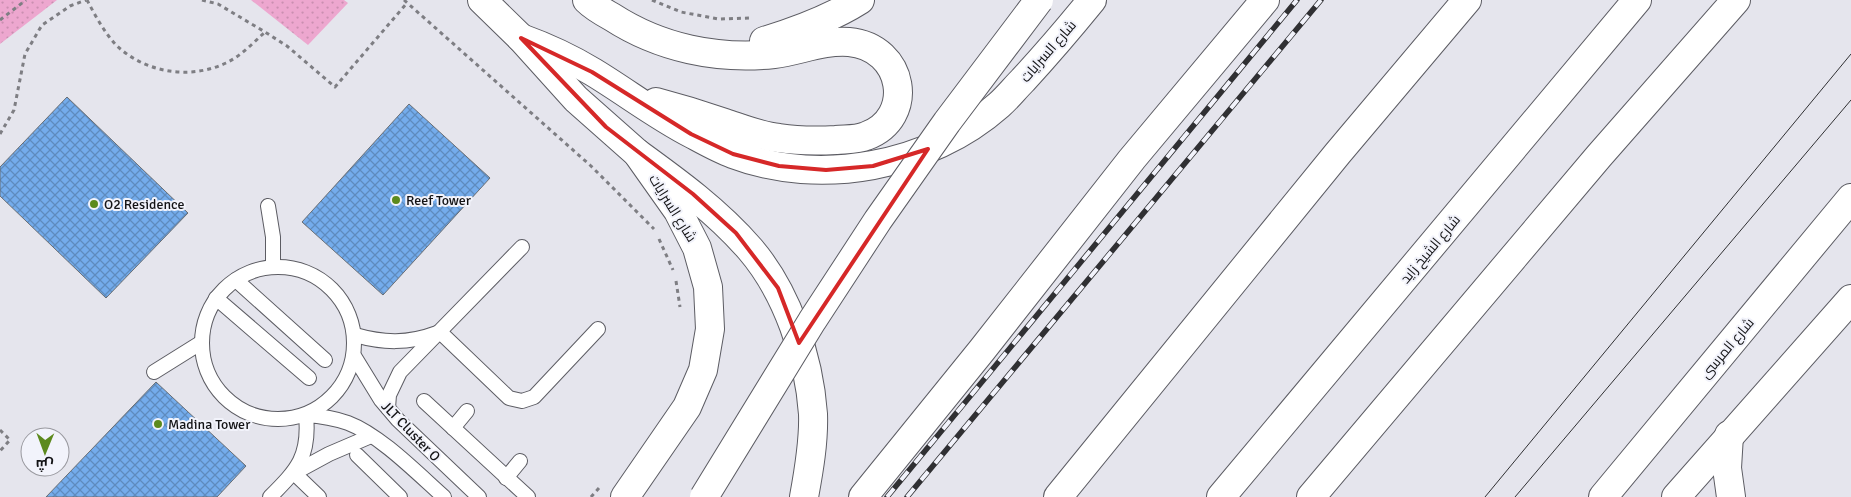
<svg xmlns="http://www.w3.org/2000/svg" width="1851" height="497" viewBox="0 0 1851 497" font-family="Signika,Cairo,sans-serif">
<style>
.grass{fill:url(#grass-dots)}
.building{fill:url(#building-cross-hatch);stroke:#696e74}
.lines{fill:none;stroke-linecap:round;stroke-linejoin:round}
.service-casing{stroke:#5c5c63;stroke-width:16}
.minor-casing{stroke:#5c5c63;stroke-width:30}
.secondary-casing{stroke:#5c5c63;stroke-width:30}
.motorway-casing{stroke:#5c5c63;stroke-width:30}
.path{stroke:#7e7e83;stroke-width:3;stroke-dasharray:4 4;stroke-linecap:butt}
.service{stroke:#fff;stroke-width:14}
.minor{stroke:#fff;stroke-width:28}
.secondary{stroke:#fff;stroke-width:28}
.motorway{stroke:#fff;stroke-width:28}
.tram{stroke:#303033;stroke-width:1}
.rail-casing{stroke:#303033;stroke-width:5.5}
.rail{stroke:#f2f3fb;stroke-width:4;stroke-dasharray:11;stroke-linecap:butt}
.secondary-bridge-casing{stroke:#5c5c63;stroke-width:30;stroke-linecap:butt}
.secondary-bridge{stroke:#fff;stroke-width:28}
.marked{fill:none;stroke:#d62828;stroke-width:4;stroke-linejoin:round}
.poi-dot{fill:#5c8a1d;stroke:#f2f3fb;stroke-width:2}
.labels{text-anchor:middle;stroke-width:4;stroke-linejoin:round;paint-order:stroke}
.street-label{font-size:14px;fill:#131315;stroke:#f2f3fb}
.poi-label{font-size:14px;fill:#131315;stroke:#f2f3fb;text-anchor:start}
</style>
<defs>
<pattern id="grass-dots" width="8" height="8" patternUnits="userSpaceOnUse" patternTransform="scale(1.25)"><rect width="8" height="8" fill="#eda7cf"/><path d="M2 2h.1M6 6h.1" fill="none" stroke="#ca8fb1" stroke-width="1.8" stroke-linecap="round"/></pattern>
<pattern id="building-cross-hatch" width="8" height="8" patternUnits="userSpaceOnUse" patternTransform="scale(1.25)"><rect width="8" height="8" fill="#74acec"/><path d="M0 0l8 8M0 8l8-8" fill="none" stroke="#5e8bbe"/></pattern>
</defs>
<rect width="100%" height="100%" fill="#e5e5ed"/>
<!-- grass -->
<g class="grass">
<polygon points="0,0 57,0 0,44"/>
<polygon points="251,0 344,0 348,3 308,45"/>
</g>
<!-- building -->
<g class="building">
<polygon points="67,97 188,213 106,298 0,196 0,167"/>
<polygon points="409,104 490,178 383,295 302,222"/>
<polygon points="156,382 246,466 217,497 46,497"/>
</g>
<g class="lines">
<!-- service casing -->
<g class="service-casing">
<g id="service">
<polyline points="268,206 273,237 273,267"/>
<circle cx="278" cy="343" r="76"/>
<polyline points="236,280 325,360"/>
<polyline points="216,298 309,378"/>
<polyline points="440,332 509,398 522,401 534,397 598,329"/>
<path d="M355 335C383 343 408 344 437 333"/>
<polyline points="354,356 381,400 398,420 479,497"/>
<polyline points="154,372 202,342"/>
<polyline points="424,401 528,497"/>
<polyline points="388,408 389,395 400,372 522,247"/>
<polyline points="453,428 467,411"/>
<polyline points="357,455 400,497"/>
<polyline points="294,473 329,454 371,436"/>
<polyline points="294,473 319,497"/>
<polyline points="506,478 520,461"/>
<path d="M270 497C298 469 310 456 306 415 321 416 334 418 348 423 380 435 418 474 444 497"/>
</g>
</g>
<!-- minor casing -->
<g class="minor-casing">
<polyline id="minor" points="1729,435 1727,468 1731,497"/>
</g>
<!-- secondary casing -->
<g class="secondary-casing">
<g id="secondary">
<polyline points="482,0 521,38 576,99 637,153 678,211 697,248 708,287 710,329 703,370 687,407 625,497"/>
<path d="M587 0C594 7 603 12 612 17 660 48 717 60 774 54 799 51 823 40 849 42 905 47 916 118 866 136 857 140 845 139 836 140 817 141 798 141 779 138 760 136 743 129 725 123 702 115 679 108 656 102"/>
<path d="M521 38C546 47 570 58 593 72 626 92 657 116 692 134 705 141 719 149 733 154 820 187 929 167 999 105 1008 97 1015 88 1023 80 1047 54 1070 27 1092 0"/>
<path d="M764 41C797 31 830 19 860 0"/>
<polyline points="1603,497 1851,198"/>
<polyline points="1676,497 1851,299"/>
</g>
</g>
<!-- motorway casing -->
<g class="motorway-casing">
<g id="motorway">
<path d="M637 153C677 182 717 211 750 249 787 292 809 357 813 414 814 441 809 470 804 497"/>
<polyline points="863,497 982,350 1132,159 1265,0"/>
<polyline points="1058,497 1338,153 1467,0"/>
<polyline points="1221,497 1637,0"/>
<polyline points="1311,497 1599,156 1736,0"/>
</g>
</g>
<!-- path -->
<g class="path">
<path d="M87 0C95 15 104 32 116 45 145 73 190 80 226 63 241 56 253 43 265 32"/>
<polyline points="202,0 218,4 265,32 287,46 335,87 407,3"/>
<polyline points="404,0 591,166 654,229"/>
<polyline points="652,0 681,12 718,19 749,18"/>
<polyline points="0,20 26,0"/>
<polyline points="0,134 14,110 25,54 42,25 70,6 86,0"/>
<polyline points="659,239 673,270"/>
<polyline points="676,281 680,307"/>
<polyline points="0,430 10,440 0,451"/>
<polyline points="591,497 599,488"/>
</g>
<!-- service -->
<use href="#service" class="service"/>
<!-- minor -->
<use href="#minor" class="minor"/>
<!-- secondary -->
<use href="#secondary" class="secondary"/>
<!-- motorway -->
<use href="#motorway" class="motorway"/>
<!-- tram -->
<g class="tram">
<polyline points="1485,497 1851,54"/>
<polyline points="1515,497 1851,100"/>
</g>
<!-- rail casing -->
<g class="rail-casing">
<g id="rail">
<polyline points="887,497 1297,0"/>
<polyline points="907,497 1321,0"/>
</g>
</g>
<!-- rail -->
<use href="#rail" class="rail"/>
<!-- secondary-bridge casing -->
<g class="secondary-bridge-casing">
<polyline id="secondary-bridge" points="704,497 812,321 878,220 947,122 1039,0"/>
</g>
<!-- secondary-bridge -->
<use href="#secondary-bridge" class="secondary-bridge"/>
</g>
<!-- marked area -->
<path class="marked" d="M521 38 592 72 691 134 733 154 779 166 826 170 873 166 928 149 799 343 778 288 736 233 693 194 606 127Z"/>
<!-- markers -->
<g class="poi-dot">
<circle cx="396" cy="200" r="5"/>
<circle cx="94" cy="204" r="5"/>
<circle cx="158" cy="424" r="5"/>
</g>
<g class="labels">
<!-- street labels -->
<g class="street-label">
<text transform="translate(1048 51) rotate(-49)" y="5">شارع السرايات</text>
<text transform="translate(673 208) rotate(58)" y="5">شارع السرايات</text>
<text transform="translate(1430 249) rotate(-50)" y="5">شارع الشيخ زايد</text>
<text transform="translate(1727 348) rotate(-50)" y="5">شارع المرسى</text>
<text transform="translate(411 431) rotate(46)" y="5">JLT Cluster O</text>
</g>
<!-- poi labels -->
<g class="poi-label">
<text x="406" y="205">Reef Tower</text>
<text x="104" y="209">O2 Residence</text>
<text x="168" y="429">Madina Tower</text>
</g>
</g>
<!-- north arrow -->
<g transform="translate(45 452) rotate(181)"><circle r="24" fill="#f2f3fb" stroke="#99999f"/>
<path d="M0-4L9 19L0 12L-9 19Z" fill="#5c8a1d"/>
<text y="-8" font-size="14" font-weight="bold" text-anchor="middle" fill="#131315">ش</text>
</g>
</svg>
